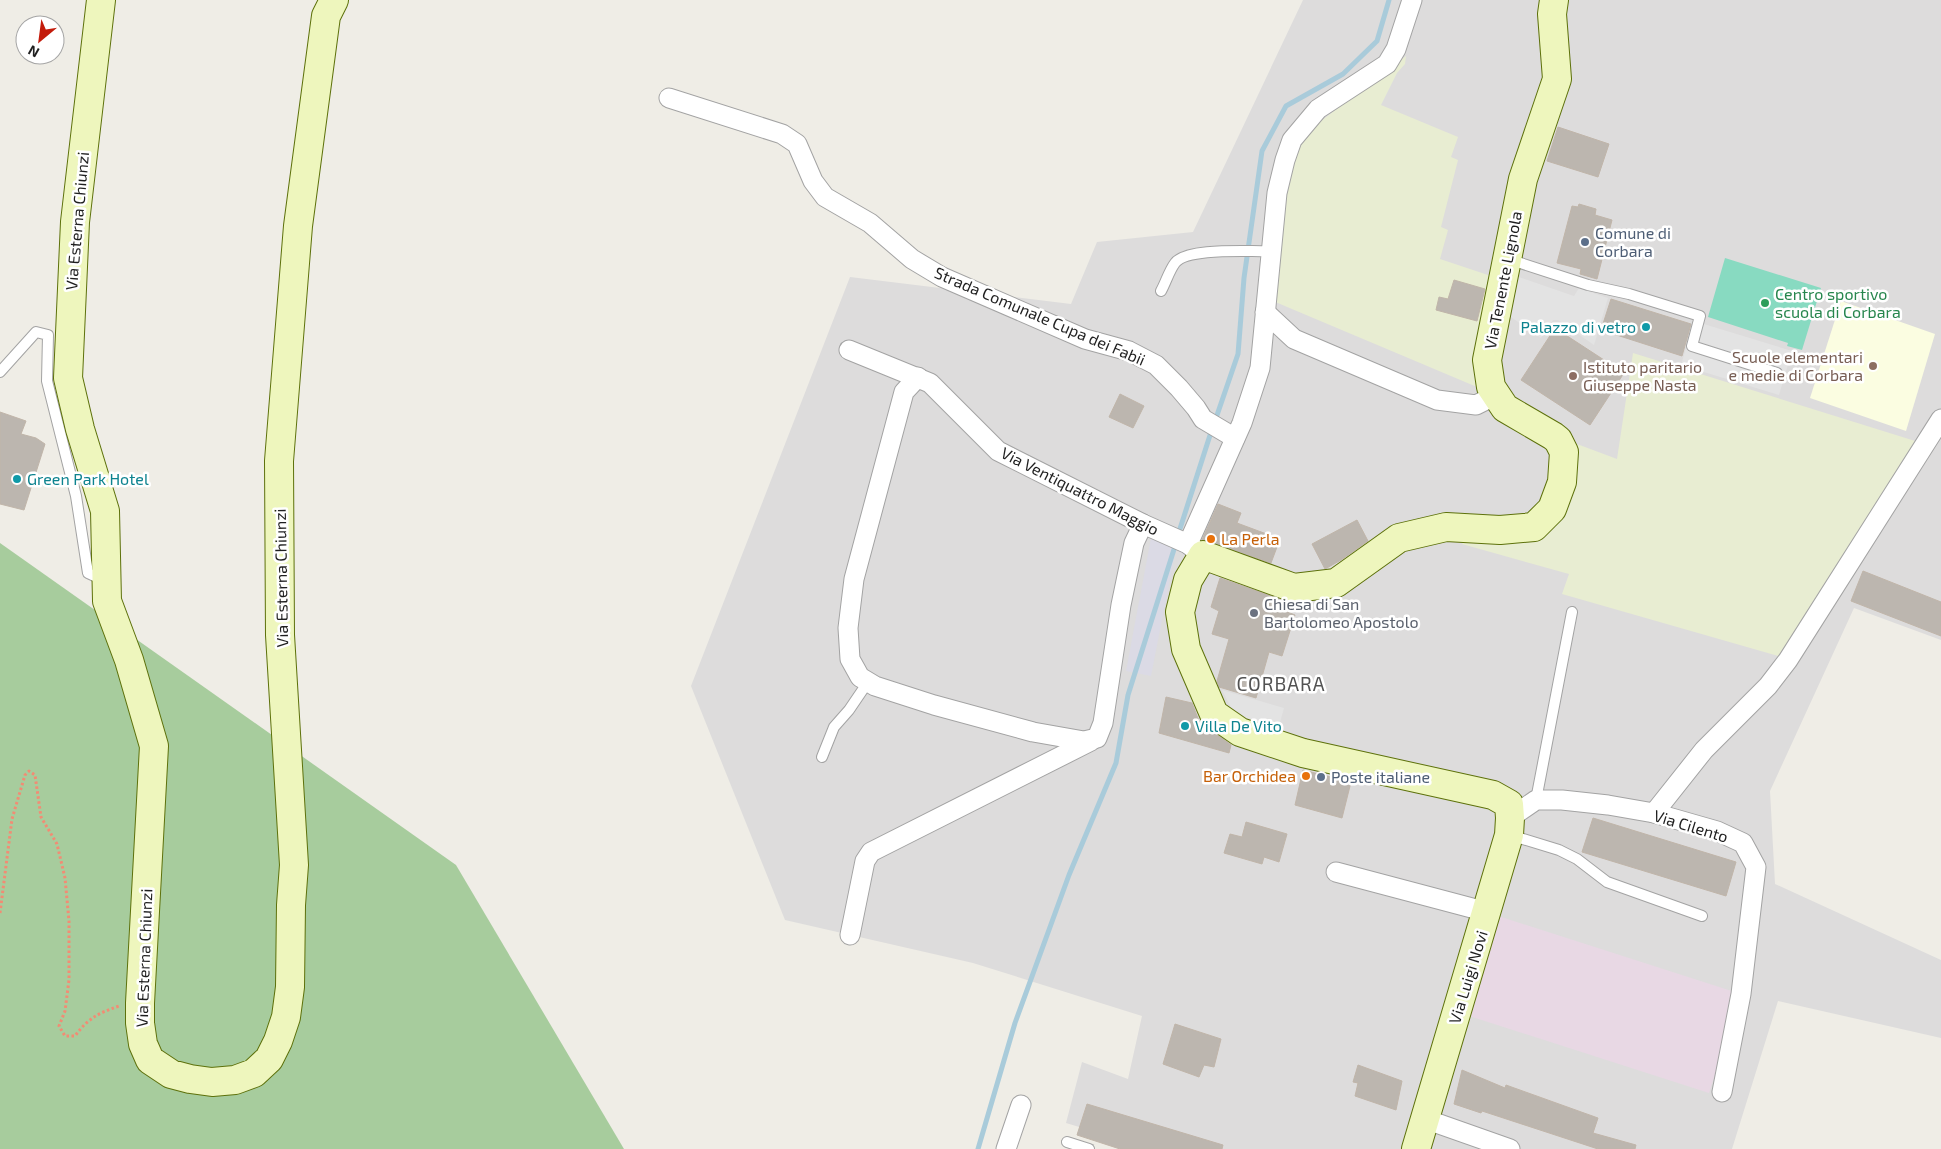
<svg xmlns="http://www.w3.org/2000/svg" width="1941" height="1149" viewBox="0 0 1941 1149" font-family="'Exo 2',sans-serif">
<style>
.residential{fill:#dddcdc}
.industrial{fill:#e8d8e4}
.education{fill:#fbfde1}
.farmland{fill:#e8edd2}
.forest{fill:#a7cc9d}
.pitch{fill:#88dac1}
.parking{fill:#e3e3e3}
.plaza{fill:#dbdae5}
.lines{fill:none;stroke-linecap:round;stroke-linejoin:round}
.stream{stroke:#a9cbda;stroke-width:5}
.building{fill:#bcb6af;stroke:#c0b5a9}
.service-casing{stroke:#a3a3a3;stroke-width:12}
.minor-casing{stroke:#a3a3a3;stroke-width:21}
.secondary-casing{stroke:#5d710b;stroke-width:30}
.path{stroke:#f28c74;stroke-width:3;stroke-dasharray:2.5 2.5;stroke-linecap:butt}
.service{stroke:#fff;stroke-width:10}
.minor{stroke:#fff;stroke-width:19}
.secondary{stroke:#eef6bd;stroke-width:28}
.service-dot{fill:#5c6f8a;stroke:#fff;stroke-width:2}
.leisure-dot{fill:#2e9e5b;stroke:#fff;stroke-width:2}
.culture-dot{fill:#0f9aa8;stroke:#fff;stroke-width:2}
.education-dot{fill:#8d6e63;stroke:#fff;stroke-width:2}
.food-dot{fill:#e8710a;stroke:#fff;stroke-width:2}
.worship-dot{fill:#6b7280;stroke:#fff;stroke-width:2}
.labels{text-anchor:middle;stroke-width:5;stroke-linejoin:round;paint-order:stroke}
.street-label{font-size:16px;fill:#1f1f1f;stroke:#fff}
.service-label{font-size:16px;fill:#4e5e75;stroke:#fff;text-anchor:start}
.leisure-label{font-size:16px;fill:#27864d;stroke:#fff;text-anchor:start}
.culture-label{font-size:16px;fill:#0d838f;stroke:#fff;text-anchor:start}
.education-label{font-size:16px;fill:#785e54;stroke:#fff;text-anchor:end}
.food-label{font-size:16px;fill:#c56008;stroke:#fff;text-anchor:start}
.worship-label{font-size:16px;fill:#5b616d;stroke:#fff;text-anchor:start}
.quarter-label{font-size:19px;letter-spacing:1px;fill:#525252;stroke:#fff}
</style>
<rect width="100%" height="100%" fill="#efede6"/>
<!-- residential -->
<polygon class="residential" points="1303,0 1941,0 1941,640 1854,608 1770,791 1775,884 1941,960 1941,1038 1778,1001 1732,1149 1152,1149 1066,1123 1082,1062 1128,1079 1142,1016 973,963 785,920 691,686 850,277 1071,304 1097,242 1193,232"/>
<!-- industrial -->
<polygon class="industrial" points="1495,915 1741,994 1709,1093 1463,1014"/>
<!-- education -->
<polygon class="education" points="1841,301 1935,334 1906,431 1810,398"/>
<!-- farmland -->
<g class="farmland">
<polygon points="1406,56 1405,64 1397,73 1381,105 1458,137 1451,157 1458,160 1441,227 1448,230 1440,259 1503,280 1496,395 1266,298 1275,204 1304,134"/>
<polygon points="1633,353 1928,445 1792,660 1562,594 1569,574 1462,544 1471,531 1538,527 1569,441 1617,459"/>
</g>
<!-- forest -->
<polygon class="forest" points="0,543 456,865 624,1149 0,1149"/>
<!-- pitch -->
<polygon class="pitch" points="1725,258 1821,288 1802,350 1787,346 1788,343 1708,317"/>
<!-- parking -->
<g class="parking">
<polygon points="1516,276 1574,296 1579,288 1608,298 1594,345 1558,320 1553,320 1541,338 1508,315"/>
<polygon points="1694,321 1792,351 1779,395 1681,365"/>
<polygon points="1222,690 1284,708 1277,733 1239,723"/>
</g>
<!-- plaza -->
<polygon class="plaza" points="1151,538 1177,543 1151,676 1126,671"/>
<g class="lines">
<!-- stream -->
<g class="stream">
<polyline points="1215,421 1238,354 1244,278 1262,151 1286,106 1343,74 1377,41 1389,0"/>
<polyline points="1178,535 1212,429"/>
<polyline points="978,1149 1015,1023 1069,875 1116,763 1128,695 1176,543"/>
</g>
</g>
<!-- building -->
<g class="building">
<polygon points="1558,127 1609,144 1598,177 1547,161"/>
<polygon points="1579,204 1596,209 1595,215 1612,220 1597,279 1580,274 1581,269 1557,263 1572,206 1578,207"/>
<polygon points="1454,280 1485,289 1477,321 1436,310 1439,297 1448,299"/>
<polygon points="1611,299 1691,324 1682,356 1601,330"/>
<polygon points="1555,328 1624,373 1590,425 1521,380"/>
<polygon points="1120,394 1144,406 1133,428 1109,417"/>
<polygon points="0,412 26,421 21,434 36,438 45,444 24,510 0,504"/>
<polygon points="1218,504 1241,513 1237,523 1280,539 1271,563 1202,540"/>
<polygon points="1357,520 1368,541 1341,560 1325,569 1312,544"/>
<polygon points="1863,571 1941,602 1941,636 1851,601"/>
<polygon points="1220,578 1288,602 1285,611 1295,615 1282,656 1269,652 1256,698 1219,687 1217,681 1229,639 1212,634 1219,611 1211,607"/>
<polygon points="1166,697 1192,703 1199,721 1231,745 1229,753 1159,733"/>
<polygon points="1303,770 1351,782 1342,818 1295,805"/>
<polygon points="1593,818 1736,862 1726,896 1582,852"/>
<polygon points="1246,822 1287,834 1279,862 1264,857 1262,864 1224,853 1230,834 1242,837"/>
<polygon points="1175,1024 1221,1039 1214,1067 1204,1065 1199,1077 1163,1064"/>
<polygon points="1358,1065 1402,1081 1396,1110 1355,1096 1358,1083 1353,1082"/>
<polygon points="1462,1070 1505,1088 1506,1085 1598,1118 1593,1133 1636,1145 1635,1149 1598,1149 1482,1111 1481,1113 1454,1104"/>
<polygon points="1087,1104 1223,1145 1222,1149 1120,1149 1077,1135"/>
</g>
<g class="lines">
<!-- service casing -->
<g class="service-casing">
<g id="service">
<polyline points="1508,259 1588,285 1629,294 1700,316 1692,346 1777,373"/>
<path d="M1161 291C1166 282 1169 271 1175 263 1187 247 1250 252 1270 251"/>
<polyline points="0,372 36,332 48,335 47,381 76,496 88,573 103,580"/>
<polyline points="822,757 834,727 849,710 868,682"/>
<polyline points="1536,800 1572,612"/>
<polyline points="1510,835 1559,850 1577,859 1607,882 1702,916"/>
<polyline points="1067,1142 1089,1149"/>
</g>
</g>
<!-- minor casing -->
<g class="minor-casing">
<g id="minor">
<polyline points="669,98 782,134 797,144 813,181 825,197 870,223 912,259 942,277 1085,339 1129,351 1156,365 1179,388 1196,408 1203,419 1235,438"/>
<polyline points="1265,312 1294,339 1437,400 1476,405 1496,395"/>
<polyline points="849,350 930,383 998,451 1143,524 1188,544 1198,552"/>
<polyline points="918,377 904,392 854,579 848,628 850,659 860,677 875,686 934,705 1033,732 1084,741 1097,738 1103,723 1121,605 1134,543 1143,524"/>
<polyline points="1188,544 1242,423 1260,368 1277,193 1285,160 1292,140 1318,109 1387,64 1396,49 1412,0"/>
<polyline points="1654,813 1704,750 1768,686 1788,660 1941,419"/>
<polyline points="1510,818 1536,800 1562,800 1608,805 1654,813 1717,831 1743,843 1756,867 1741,994 1722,1092"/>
<polyline points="1336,872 1487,912"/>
<polyline points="850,935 865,861 871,852 1091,741"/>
<polyline points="1425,1119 1510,1149"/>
<polyline points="1006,1149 1021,1105"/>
</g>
</g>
<!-- secondary casing -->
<g class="secondary-casing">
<g id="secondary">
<polyline points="101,0 75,222 68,378 80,429 105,511 107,601 129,660 154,746 140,1003 140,1023 143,1044 150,1060 171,1074 190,1079 212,1082 235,1080 254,1073 269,1059 278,1041 286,1017 290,987 291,905 294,865 280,635 279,461 298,226 326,16 334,0"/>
<polyline points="1416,1149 1509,835 1510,818 1509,804 1493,795 1303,753 1240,732 1214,714 1186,649 1180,612 1188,580 1203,555 1294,588 1336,583 1399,538 1446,527 1500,530 1534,527 1552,509 1562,482 1564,452 1558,440 1553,436 1505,408 1491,387 1487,360 1523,179 1557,79 1552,14 1554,0"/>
</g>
</g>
<!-- path -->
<path class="path" d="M0 913 12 819 25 775 29 771 35 775 41 817 57 844 65 878 69 921V980L65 1011 59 1026 65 1036H75C88 1018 99 1013 119 1006"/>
<!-- service -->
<use href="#service" class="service"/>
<!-- minor -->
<use href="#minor" class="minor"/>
<!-- secondary -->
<use href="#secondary" class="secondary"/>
</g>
<!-- markers -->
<g class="service-dot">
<circle cx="1585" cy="242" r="5"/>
<circle cx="1321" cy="777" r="5"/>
</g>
<circle class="leisure-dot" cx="1765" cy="303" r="5"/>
<g class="culture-dot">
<circle cx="1646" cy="327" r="5"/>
<circle cx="17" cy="479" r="5"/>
<circle cx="1185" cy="726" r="5"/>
</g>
<g class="education-dot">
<circle cx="1873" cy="366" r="5"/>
<circle cx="1573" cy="376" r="5"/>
</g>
<g class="food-dot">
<circle cx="1211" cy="539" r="5"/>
<circle cx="1306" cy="776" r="5"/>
</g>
<circle class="worship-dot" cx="1254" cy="613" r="5"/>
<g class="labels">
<!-- street labels -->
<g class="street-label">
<text transform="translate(77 221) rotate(-85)" y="6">Via Esterna Chiunzi</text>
<text transform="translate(1503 280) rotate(-79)" y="6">Via Tenente Lignola</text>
<text transform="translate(1040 316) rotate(23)" y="6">Strada Comunale Cupa dei Fabii</text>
<text transform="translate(1080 491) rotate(27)" y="6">Via Ventiquattro Maggio</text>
<text transform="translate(281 578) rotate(-91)" y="6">Via Esterna Chiunzi</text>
<text transform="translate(1691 826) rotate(17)" y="6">Via Cilento</text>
<text transform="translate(144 958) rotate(-88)" y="6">Via Esterna Chiunzi</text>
<text transform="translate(1468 977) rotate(-73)" y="6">Via Luigi Novi</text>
</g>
<!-- service labels -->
<g class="service-label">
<text x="1595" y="239">Comune di<tspan x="1595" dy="18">Corbara</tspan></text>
<text x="1331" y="783">Poste italiane</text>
</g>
<!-- leisure labels -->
<g class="leisure-label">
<text x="1775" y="300">Centro sportivo<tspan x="1775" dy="18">scuola di Corbara</tspan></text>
</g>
<!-- culture labels -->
<g class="culture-label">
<text x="1636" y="333" text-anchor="end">Palazzo di vetro</text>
<text x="27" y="485">Green Park Hotel</text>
<text x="1195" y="732">Villa De Vito</text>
</g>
<!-- education labels -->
<g class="education-label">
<text x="1863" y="363">Scuole elementari<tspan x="1863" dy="18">e medie di Corbara</tspan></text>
<text x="1583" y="373" text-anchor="start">Istituto paritario<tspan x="1583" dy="18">Giuseppe Nasta</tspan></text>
</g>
<!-- food labels -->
<g class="food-label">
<text x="1221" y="545">La Perla</text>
<text x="1296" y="782" text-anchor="end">Bar Orchidea</text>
</g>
<!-- worship labels -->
<g class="worship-label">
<text x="1264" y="610">Chiesa di San<tspan x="1264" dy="18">Bartolomeo Apostolo</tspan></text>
</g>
<!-- quarter labels -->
<g class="quarter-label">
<text x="1281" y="691">CORBARA</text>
</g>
</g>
<!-- north arrow -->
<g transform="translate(40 40) rotate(209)"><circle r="24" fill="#ffffff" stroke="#a5a5a5"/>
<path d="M0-4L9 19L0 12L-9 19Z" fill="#c31b0b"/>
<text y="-8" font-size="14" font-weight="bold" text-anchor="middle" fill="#1f1f1f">N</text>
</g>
</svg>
